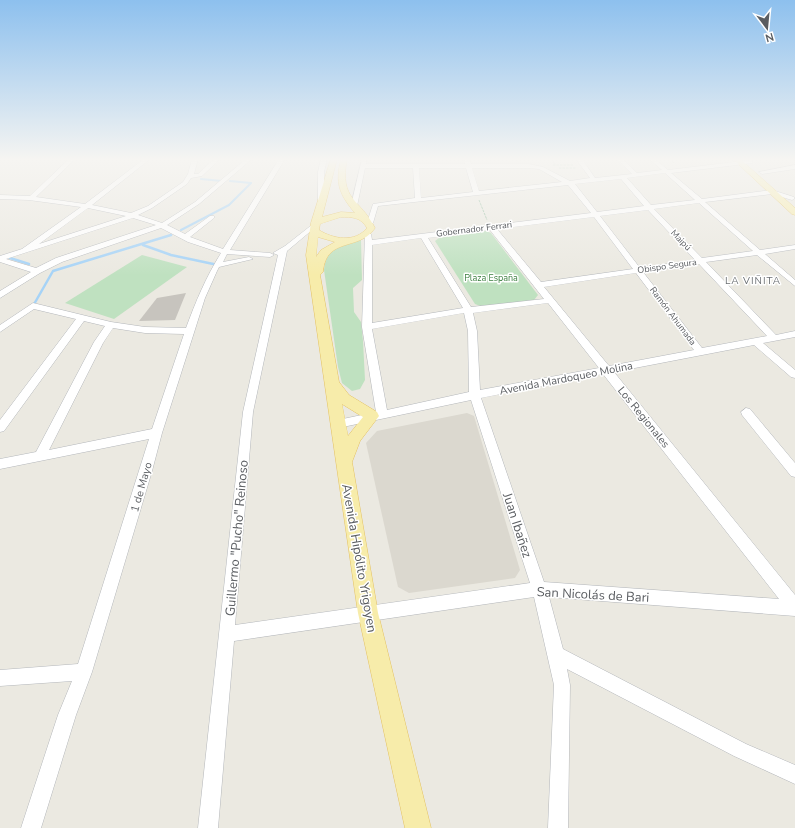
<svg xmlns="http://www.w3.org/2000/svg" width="795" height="828" viewBox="0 0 795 828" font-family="'Nunito Sans',sans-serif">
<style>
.education{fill:#dbd8cf}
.green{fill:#bfe1c0}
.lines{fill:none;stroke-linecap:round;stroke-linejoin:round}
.stream-far1{stroke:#a6d3f7;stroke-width:2}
.stream{stroke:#a6d3f7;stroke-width:2.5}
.building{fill:#c7c4be}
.minor-casing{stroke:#b4b7bb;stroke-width:1}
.major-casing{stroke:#e4c161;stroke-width:1}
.path{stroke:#98bfa3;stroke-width:1;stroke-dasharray:2.5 1;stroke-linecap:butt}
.minor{fill:#fff;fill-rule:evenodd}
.major{fill:#f7ecaa;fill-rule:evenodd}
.labels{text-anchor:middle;stroke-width:3;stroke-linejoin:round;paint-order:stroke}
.far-street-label{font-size:9px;fill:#5a5d61;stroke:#fff}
.far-park-label{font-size:9px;fill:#3b7e3f;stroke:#fff}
.far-neighbourhood-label{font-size:10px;letter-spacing:1px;fill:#6b6f73;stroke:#fff}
.street-label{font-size:11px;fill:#5a5d61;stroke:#fff}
.near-street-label{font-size:13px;fill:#5a5d61;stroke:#fff}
</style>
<rect width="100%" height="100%" fill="#ebe9e1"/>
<!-- education -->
<polygon class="education" points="467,413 474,416 520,570 515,578 409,593 398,587 366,443 377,431"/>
<!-- green -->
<g class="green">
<polygon points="486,231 491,233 538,295 534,300 483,307 475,304 435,241 439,238"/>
<path d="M361 240 362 280 353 288 354 312 361 322 363 341 365 380 360 389 352 391 342 383 338 367 324 270C326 247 342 246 361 240Z"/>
<polygon points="142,255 187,267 114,319 65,303"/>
</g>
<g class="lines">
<!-- stream-far1 -->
<g class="stream-far1">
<polyline points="201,179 222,181"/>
<polyline points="230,181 251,183"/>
<polyline points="181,230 229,205 251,183"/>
</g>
<!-- stream -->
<g class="stream">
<polyline points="143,245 171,255 218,265"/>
<polyline points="10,258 29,264"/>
<polyline points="33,306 53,271 171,235"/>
</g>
</g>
<!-- building -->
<polygon class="building" points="186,293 175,320 139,321 157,298"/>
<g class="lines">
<!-- minor casing -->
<g class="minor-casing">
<g id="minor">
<path d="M69 159H75L36 197 85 204 144 159H150L92 205 131 213 148 206 183 182 188 174 192 159H198L194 174H198L214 159H220L202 176 191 178 187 184 152 208 138 215 162 223 195 202 246 159H252L199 204 167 225 185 234 210 216H214V218L190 237 223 249 279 159H285L230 250 270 253 274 255 270 257 227 254 223 262 249 257 253 259 219 267 217 271 205 298 162 433 152 471 92 672 76 715 41 828H21L58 715 72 681 0 686V670L78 664 149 439 0 469V459L36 452 94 342 105 326 84 321 4 431 0 432V420L76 319 34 309 0 332V325L33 303 111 322 145 327 186 328C196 301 206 277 221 253L188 242 161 228 62 262 40 273 0 298V291L31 272 0 262V256L22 249 81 207 29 200 0 199V195L30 196ZM88 208 126 216 39 244ZM133 218 156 225 56 258 36 268 6 259ZM113 328 145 333 184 334 152 429 49 450 103 343Z"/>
<polygon points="321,159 327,159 324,172 324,200 321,202 318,200 318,172"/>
<path d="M362 159H366V164H465V159H469L471 164H529L543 167 570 181 590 178 576 159H582L595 178 632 174 617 159H623L637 173 662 170 649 159H655L668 170 751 160 753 163 671 173 702 199 772 190 794 197V199L792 200 772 194 705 202 760 250 795 245V249L765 254 795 280V286L757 255 706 262 776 335 795 331V337L763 343 795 370V378L791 377 754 345 614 372 795 595V616L549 597 563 649 746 744 795 765V784L734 756 567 669 570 685 568 828H548L554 685 534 597 234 641 218 828H198L243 412 278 255 273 253 285 246 313 224 318 225 287 251 253 412 235 625 530 583 471 400 338 428 334 427 332 424 334 421 338 420 376 412 362 327 365 234H371L372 240 591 213 568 185 378 206 373 223 370 225 367 223 373 204 415 198 413 168H365L357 206 354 208 351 206ZM419 168H466L473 192 421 198ZM472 168H529L539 169 562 182 479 191ZM665 173 695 200 651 205 627 178ZM621 179 644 206 597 212 575 184ZM699 203 753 251 702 258 654 209ZM648 210 695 260 640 268 600 216ZM594 217 633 269 541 282 497 229ZM490 230 544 299 471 307 428 238ZM421 238 463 308 372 323V245ZM699 264 767 336 702 348 643 272ZM636 273 694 350 609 366 544 287ZM548 303 599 368 480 390 477 331 473 313ZM464 313 468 331 469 392 387 410 372 329ZM603 374 779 599 544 582 481 398Z"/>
<polygon points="795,165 795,169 762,174 759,172"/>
<polygon points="746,408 750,409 795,463 795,477 791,476 742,415 741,412"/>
</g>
</g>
<!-- major casing -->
<g class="major-casing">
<g id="major">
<path d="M331 159H337L322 217 341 212 355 213C339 194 335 183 341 159H347C339 201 360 198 375 228 359 252 326 236 323 272L320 275 339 382 349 395 377 412 379 416 360 441 352 462 378 613 431 828H405L358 613 306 255 311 223ZM341 217C352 217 361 217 367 228 355 243 333 239 319 230L320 224ZM318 237 335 242 321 250 316 257ZM342 404 363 417 348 436Z"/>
<polygon points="733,159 740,159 795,208 795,215 792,214"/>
</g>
</g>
<!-- path -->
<g class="path">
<polyline points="552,159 555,165"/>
<polyline points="670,159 674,163"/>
<polyline points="553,165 574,165"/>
<polyline points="559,168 576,168"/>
<polyline points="479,200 487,220"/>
</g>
<!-- minor -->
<use href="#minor" class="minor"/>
<!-- major -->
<use href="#major" class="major"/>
</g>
<!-- sky -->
<linearGradient id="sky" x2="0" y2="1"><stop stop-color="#8dc0ee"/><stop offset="0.58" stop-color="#f6f5f2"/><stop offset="1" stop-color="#f6f5f2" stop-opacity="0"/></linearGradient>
<rect width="795" height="275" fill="url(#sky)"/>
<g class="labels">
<!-- far-street labels -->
<g class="far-street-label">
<text transform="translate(474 229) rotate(-7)" y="3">Gobernador Ferrari</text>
<text transform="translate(681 240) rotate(46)" y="3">Maipú</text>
<text transform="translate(667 266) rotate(-8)" y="3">Obispo Segura</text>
<text transform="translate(673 316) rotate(53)" y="3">Ramón Ahumada</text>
</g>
<!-- far-park labels -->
<g class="far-park-label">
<text x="491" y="281">Plaza España</text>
</g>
<!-- far-neighbourhood labels -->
<g class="far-neighbourhood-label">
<text x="753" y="284">LA VIÑITA</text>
</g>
<!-- street labels -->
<g class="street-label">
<text transform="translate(566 378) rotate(-11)" y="4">Avenida Mardoqueo Molina</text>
<text transform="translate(644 417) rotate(51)" y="4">Los Regionales</text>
<text transform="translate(141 487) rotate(-74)" y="4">1 de Mayo</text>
</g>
<!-- near-street labels -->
<g class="near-street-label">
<text transform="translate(518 525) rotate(72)" y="5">Juan Ibañez</text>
<text transform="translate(236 538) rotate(-85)" y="5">Guillermo "Pucho" Reinoso</text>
<text transform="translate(360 558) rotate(80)" y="5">Avenida Hipólito Yrigoyen</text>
<text transform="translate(593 594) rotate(3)" y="5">San Nicolás de Bari</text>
</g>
</g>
<!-- north arrow -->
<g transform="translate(767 28) rotate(164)" stroke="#ffffff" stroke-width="3" paint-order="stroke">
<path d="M0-3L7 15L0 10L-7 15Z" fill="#5a5d61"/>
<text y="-6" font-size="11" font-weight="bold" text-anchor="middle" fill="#5a5d61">N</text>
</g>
</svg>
